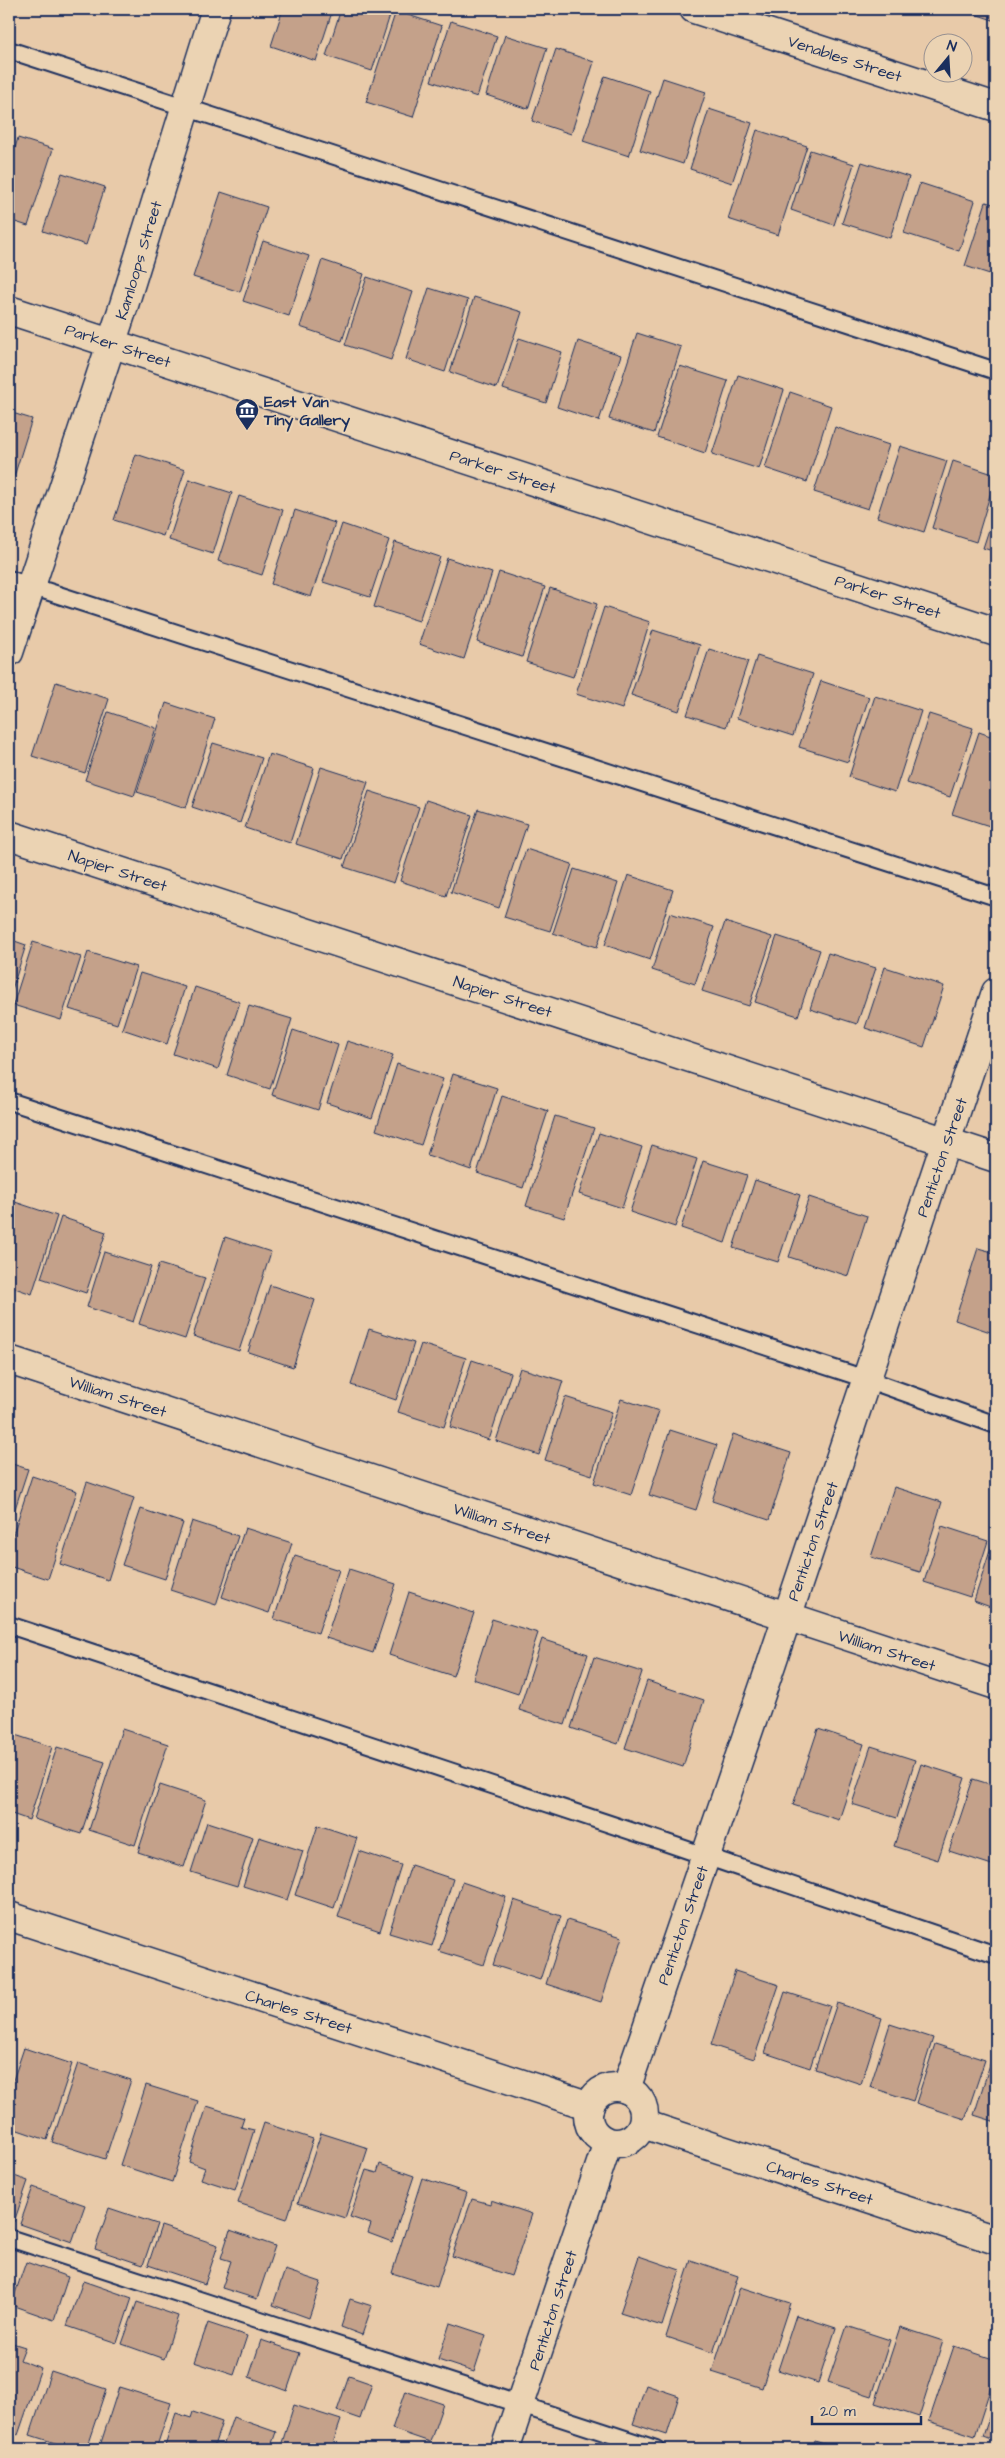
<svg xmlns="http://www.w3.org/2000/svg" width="1005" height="2458" viewBox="0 0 1005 2458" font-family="'Architects Daughter',sans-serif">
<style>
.building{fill:#c4a18a;stroke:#1b2f5e}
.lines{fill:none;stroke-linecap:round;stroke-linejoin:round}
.service-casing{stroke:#1b2f5e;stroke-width:20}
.minor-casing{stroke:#1b2f5e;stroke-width:31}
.service{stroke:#ebd3b3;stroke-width:16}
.minor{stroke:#ebd3b3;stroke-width:28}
.labels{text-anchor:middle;stroke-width:4;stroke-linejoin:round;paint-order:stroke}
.street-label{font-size:16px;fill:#1b2f5e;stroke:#ebd3b3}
.poi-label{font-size:16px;font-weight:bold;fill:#1b2f5e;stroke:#ebd3b3;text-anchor:start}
</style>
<rect width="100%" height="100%" fill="#e8caa9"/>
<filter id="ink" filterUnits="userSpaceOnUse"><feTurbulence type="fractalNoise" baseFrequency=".02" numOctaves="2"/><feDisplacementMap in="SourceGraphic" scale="10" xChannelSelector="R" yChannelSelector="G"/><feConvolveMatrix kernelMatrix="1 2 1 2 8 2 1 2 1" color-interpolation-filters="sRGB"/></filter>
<g filter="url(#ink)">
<!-- building -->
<g class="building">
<polygon points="283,9 333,9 316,61 271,46"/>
<polygon points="341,9 392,9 372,71 326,56"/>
<polygon points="974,9 996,9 996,21 972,13"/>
<polygon points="396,11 442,26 413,117 366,102"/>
<polygon points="451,21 497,36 477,97 431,81"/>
<polygon points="505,35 547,48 528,109 486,95"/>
<polygon points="556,49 594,62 571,134 532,121"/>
<polygon points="605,76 650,91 629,156 583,141"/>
<polygon points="663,78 706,92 683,164 640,150"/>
<polygon points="709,109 752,123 732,183 690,169"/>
<polygon points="9,128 14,130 9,147"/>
<polygon points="757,130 807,146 778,235 728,219"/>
<polygon points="18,138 53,149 28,226 9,220 9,167"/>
<polygon points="810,150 854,164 834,225 791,210"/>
<polygon points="862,162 909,177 890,238 842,223"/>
<polygon points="62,173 105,187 86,245 43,231"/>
<polygon points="920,183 975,201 959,251 904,233"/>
<polygon points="221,192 267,207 240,292 193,277"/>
<polygon points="986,202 996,205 996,276 965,266"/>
<polygon points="263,241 309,256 289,316 243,301"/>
<polygon points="322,260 364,274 342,341 300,327"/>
<polygon points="367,277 413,292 391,360 345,345"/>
<polygon points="429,288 468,300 445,372 406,359"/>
<polygon points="474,297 522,312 497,388 450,372"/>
<polygon points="637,333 681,347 654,433 609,419"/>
<polygon points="519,338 562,352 546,403 503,389"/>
<polygon points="578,341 621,355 599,421 557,407"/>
<polygon points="680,366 728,381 705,453 657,437"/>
<polygon points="738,375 784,390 759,469 712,454"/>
<polygon points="790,392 831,406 807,482 765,468"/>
<polygon points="9,412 32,419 13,480 9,478"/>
<polygon points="835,427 889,445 868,509 814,492"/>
<polygon points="900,446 947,461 924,532 877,517"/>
<polygon points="136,454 185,470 163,536 114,520"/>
<polygon points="953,461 996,475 976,542 932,528"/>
<polygon points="189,479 232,493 213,554 169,540"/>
<polygon points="239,496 283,510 262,575 218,561"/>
<polygon points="996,508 996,552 983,548"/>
<polygon points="295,510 335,523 311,597 271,584"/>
<polygon points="342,524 389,540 370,597 323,582"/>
<polygon points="395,542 440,557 419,621 374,607"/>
<polygon points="447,558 492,573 464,659 419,644"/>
<polygon points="499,572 545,587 522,657 477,642"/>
<polygon points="550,588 597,604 573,677 526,662"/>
<polygon points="604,607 650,622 622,709 576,694"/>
<polygon points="653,630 700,645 679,711 631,695"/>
<polygon points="709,649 748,661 726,727 687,715"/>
<polygon points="757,656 813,674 793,736 737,718"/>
<polygon points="821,681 869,697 848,762 799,747"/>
<polygon points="56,682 109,699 85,773 32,756"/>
<polygon points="875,696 921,711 895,792 849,777"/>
<polygon points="166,703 215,719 186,808 137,792"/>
<polygon points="108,712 156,728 134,796 85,780"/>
<polygon points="929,714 973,728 950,797 907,783"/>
<polygon points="979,732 996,738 996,828 952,814"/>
<polygon points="213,743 262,758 240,823 192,807"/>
<polygon points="269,754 314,768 290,843 245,828"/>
<polygon points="321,767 368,782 343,859 296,844"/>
<polygon points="369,791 419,807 394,883 344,867"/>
<polygon points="426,800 472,815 446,896 400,881"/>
<polygon points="478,809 527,824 499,908 451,892"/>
<polygon points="526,849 572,864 550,931 504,917"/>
<polygon points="574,869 618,883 597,947 553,933"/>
<polygon points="628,875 673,890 650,960 605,945"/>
<polygon points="670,913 714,927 695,984 652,970"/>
<polygon points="725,922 772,937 749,1006 702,991"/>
<polygon points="777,936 820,950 798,1016 755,1002"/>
<polygon points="9,939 26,945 9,999"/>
<polygon points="33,942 81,957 61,1020 13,1005"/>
<polygon points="88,952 136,967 117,1024 69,1009"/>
<polygon points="828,953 876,968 857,1024 810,1009"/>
<polygon points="885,967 944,986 924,1047 865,1028"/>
<polygon points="140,973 185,987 167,1044 122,1029"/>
<polygon points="195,987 240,1002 218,1069 173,1054"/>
<polygon points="249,1006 292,1019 270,1089 227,1075"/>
<polygon points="293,1030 338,1045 318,1110 272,1095"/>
<polygon points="347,1041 393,1055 372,1118 327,1103"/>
<polygon points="397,1064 443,1079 421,1145 376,1130"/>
<polygon points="453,1074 497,1088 471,1170 427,1155"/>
<polygon points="502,1096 548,1111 523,1188 477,1173"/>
<polygon points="555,1116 594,1128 564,1218 526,1206"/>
<polygon points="599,1133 642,1147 622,1208 579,1194"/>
<polygon points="652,1145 697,1159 675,1227 630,1212"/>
<polygon points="703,1161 747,1175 725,1243 681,1228"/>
<polygon points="755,1180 800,1195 778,1262 733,1248"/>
<polygon points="809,1197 867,1216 848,1276 789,1257"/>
<polygon points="9,1200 57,1216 32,1294 9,1286"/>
<polygon points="61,1217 106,1232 86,1293 41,1278"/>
<polygon points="225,1237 271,1252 239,1351 193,1336"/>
<polygon points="978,1248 996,1253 996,1334 955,1320"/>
<polygon points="104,1252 151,1267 133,1322 87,1307"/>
<polygon points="159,1264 205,1278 185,1339 139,1324"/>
<polygon points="270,1285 315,1300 293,1367 248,1352"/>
<polygon points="369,1329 414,1343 396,1400 351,1385"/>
<polygon points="421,1344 466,1358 444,1427 398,1412"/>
<polygon points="472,1360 511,1373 489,1440 450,1427"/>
<polygon points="520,1368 563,1381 539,1455 496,1441"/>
<polygon points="565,1397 612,1412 592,1475 545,1460"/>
<polygon points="621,1399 659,1411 631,1495 594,1483"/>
<polygon points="670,1430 717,1445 696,1510 649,1495"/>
<polygon points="733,1434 791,1453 769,1520 712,1501"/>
<polygon points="9,1463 28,1469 9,1527"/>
<polygon points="32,1476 77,1491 48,1579 9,1566 9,1547"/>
<polygon points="87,1482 134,1498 108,1580 60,1564"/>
<polygon points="894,1487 942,1502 920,1572 871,1557"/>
<polygon points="141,1509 183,1523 165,1579 122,1565"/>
<polygon points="192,1521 238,1536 216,1605 170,1590"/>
<polygon points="942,1526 988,1541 970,1597 924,1582"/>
<polygon points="245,1528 292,1543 269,1613 222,1597"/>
<polygon points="996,1532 996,1609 974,1601"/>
<polygon points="295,1556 339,1570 318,1633 274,1619"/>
<polygon points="349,1569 396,1584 373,1653 326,1638"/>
<polygon points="409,1592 474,1613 453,1676 389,1655"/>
<polygon points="492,1619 538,1633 518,1694 473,1679"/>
<polygon points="542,1639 588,1654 565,1725 519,1710"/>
<polygon points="594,1657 642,1672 618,1744 571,1728"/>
<polygon points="647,1681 704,1700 683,1767 625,1748"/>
<polygon points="122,1729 168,1744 135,1845 89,1830"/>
<polygon points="818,1729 864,1744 839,1820 793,1805"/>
<polygon points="9,1733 52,1747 29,1820 9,1813"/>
<polygon points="871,1746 915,1760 897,1818 852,1804"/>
<polygon points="57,1747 105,1762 81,1834 34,1819"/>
<polygon points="921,1764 965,1778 938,1860 894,1846"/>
<polygon points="973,1779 996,1786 995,1866 949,1851"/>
<polygon points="160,1785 206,1800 184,1867 138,1852"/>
<polygon points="207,1822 253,1837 237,1886 191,1872"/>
<polygon points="318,1825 357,1838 334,1908 295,1895"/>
<polygon points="259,1837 303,1851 287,1900 243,1886"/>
<polygon points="359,1851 401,1865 380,1931 338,1917"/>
<polygon points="411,1865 453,1879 432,1946 389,1933"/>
<polygon points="462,1882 506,1897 484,1965 439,1951"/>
<polygon points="514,1900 561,1916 540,1980 493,1965"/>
<polygon points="567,1920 622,1937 601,2002 546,1984"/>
<polygon points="735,1971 779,1985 754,2059 711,2045"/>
<polygon points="785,1992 830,2006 810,2068 765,2053"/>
<polygon points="837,2003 882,2018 861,2084 815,2069"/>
<polygon points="890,2024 933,2038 913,2101 870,2087"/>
<polygon points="935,2044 985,2060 965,2119 916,2103"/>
<polygon points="24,2048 72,2064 47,2140 9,2127 9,2092"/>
<polygon points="992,2058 996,2060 996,2122 974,2115"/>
<polygon points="78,2063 131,2080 105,2159 52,2142"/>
<polygon points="146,2085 198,2101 172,2182 120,2165"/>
<polygon points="207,2106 244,2118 241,2127 254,2130 235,2190 201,2179 205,2168 189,2162"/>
<polygon points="264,2123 313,2139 287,2219 238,2203"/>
<polygon points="321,2133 368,2148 345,2218 298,2203"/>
<polygon points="380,2164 414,2176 392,2242 368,2233 371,2224 350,2217 366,2170 377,2173"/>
<polygon points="9,2174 28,2181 14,2222 9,2220"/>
<polygon points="422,2178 467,2193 437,2287 392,2273"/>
<polygon points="33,2187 85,2205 72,2242 20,2224"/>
<polygon points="472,2199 490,2204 491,2200 532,2214 511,2276 452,2256"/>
<polygon points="109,2208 157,2224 143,2265 95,2249"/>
<polygon points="161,2226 218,2245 205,2284 148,2265"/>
<polygon points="230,2230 275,2246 257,2299 222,2288 231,2261 221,2258"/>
<polygon points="639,2256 680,2270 662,2326 620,2313"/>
<polygon points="691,2260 738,2276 713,2353 666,2337"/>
<polygon points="26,2262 68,2277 54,2320 11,2305"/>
<polygon points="285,2270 321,2282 309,2318 273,2305"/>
<polygon points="83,2281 132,2298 117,2343 67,2326"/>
<polygon points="740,2287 790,2303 762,2388 712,2372"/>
<polygon points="350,2299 372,2306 362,2335 341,2327"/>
<polygon points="137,2302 178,2316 164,2359 122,2344"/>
<polygon points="796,2315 836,2328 818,2383 778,2370"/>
<polygon points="208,2323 247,2336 234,2375 194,2362"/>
<polygon points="450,2323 486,2335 474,2372 438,2360"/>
<polygon points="847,2326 890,2340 872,2396 828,2382"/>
<polygon points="900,2327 943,2341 919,2417 875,2403"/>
<polygon points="261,2340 300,2353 287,2391 249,2377"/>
<polygon points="9,2342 25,2347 20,2360 41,2368 18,2435 9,2431"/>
<polygon points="954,2346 996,2360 996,2371 975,2436 929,2421"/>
<polygon points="51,2371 106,2389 86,2449 74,2449 30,2435"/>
<polygon points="349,2376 372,2384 360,2419 337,2411"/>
<polygon points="646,2385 679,2396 667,2435 633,2424"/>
<polygon points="119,2387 171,2403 156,2449 99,2449"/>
<polygon points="405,2391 443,2404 430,2442 392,2429"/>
<polygon points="996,2397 996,2441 983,2436"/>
<polygon points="294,2405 341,2420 331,2449 280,2449"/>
<polygon points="193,2412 222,2422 213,2449 164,2449 176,2413 191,2418"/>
<polygon points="233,2417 276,2432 270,2449 222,2449"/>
<polygon points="815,2441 839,2449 812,2449"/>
</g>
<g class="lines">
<!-- service casing -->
<g class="service-casing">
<g id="service">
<polyline points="9,50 996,371"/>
<polyline points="9,579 996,897"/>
<polyline points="9,1101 866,1379 996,1425"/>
<polyline points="9,1625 667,1843 996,1955"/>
<polyline points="9,2238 656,2449"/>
</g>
</g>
<!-- minor casing -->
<g class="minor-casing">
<g id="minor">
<polyline points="694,9 996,107"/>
<polyline points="9,310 996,632"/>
<polyline points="9,652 124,305 216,9"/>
<polyline points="9,835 996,1158"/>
<polyline points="9,1360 996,1685"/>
<polyline points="9,1916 590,2106"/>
<circle cx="616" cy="2115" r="28"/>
<polyline points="626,2089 772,1662 996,992"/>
<polyline points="643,2124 996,2240"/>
<polyline points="505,2449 608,2142"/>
</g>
</g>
<!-- service -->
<use href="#service" class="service"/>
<!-- minor -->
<use href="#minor" class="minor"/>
</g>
</g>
<!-- icons -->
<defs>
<g id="museum-pin" transform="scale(1.25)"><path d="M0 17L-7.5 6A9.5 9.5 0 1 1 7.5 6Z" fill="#1b2f5e" stroke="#ebd3b3"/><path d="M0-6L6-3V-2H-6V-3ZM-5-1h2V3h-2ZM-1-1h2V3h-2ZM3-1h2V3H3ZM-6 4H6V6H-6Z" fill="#fff"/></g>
</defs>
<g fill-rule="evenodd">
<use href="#museum-pin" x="247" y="410"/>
</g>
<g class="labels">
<!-- street labels -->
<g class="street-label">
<text transform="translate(845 58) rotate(18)" y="6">Venables Street</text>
<text transform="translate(138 260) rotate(-73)" y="6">Kamloops Street</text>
<text transform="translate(118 345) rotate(18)" y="6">Parker Street</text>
<text transform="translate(503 471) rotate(18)" y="6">Parker Street</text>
<text transform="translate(888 596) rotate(18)" y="6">Parker Street</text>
<text transform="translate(118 870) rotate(18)" y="6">Napier Street</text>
<text transform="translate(503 996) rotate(18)" y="6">Napier Street</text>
<text transform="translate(941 1157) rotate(-71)" y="6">Penticton Street</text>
<text transform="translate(118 1396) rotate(18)" y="6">William Street</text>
<text transform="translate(502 1523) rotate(18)" y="6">William Street</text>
<text transform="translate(812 1541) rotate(-71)" y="6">Penticton Street</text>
<text transform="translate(887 1650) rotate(18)" y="6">William Street</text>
<text transform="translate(682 1925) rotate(-71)" y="6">Penticton Street</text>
<text transform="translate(299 2011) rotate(18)" y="6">Charles Street</text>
<text transform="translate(820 2182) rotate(18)" y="6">Charles Street</text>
<text transform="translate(552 2310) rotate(-72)" y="6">Penticton Street</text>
</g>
<!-- poi labels -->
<g class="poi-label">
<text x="264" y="407">East Van<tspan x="264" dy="18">Tiny Gallery</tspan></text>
</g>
</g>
<!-- margin -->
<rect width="1005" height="2458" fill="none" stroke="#ebd3b3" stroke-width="30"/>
<rect x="15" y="15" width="975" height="2428" fill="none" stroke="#1b2f5e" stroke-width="2" filter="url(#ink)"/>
<!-- north arrow -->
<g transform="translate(948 58) rotate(18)"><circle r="24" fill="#ebd3b3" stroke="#989191"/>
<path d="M0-4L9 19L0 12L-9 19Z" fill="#1b2f5e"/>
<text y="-8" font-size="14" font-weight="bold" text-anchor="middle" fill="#1b2f5e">N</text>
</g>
<!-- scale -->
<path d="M812 2416v8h109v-8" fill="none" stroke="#1b2f5e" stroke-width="2.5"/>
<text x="820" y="2416" font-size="15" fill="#1b2f5e" stroke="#ebd3b3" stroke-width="4" paint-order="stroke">20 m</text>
</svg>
